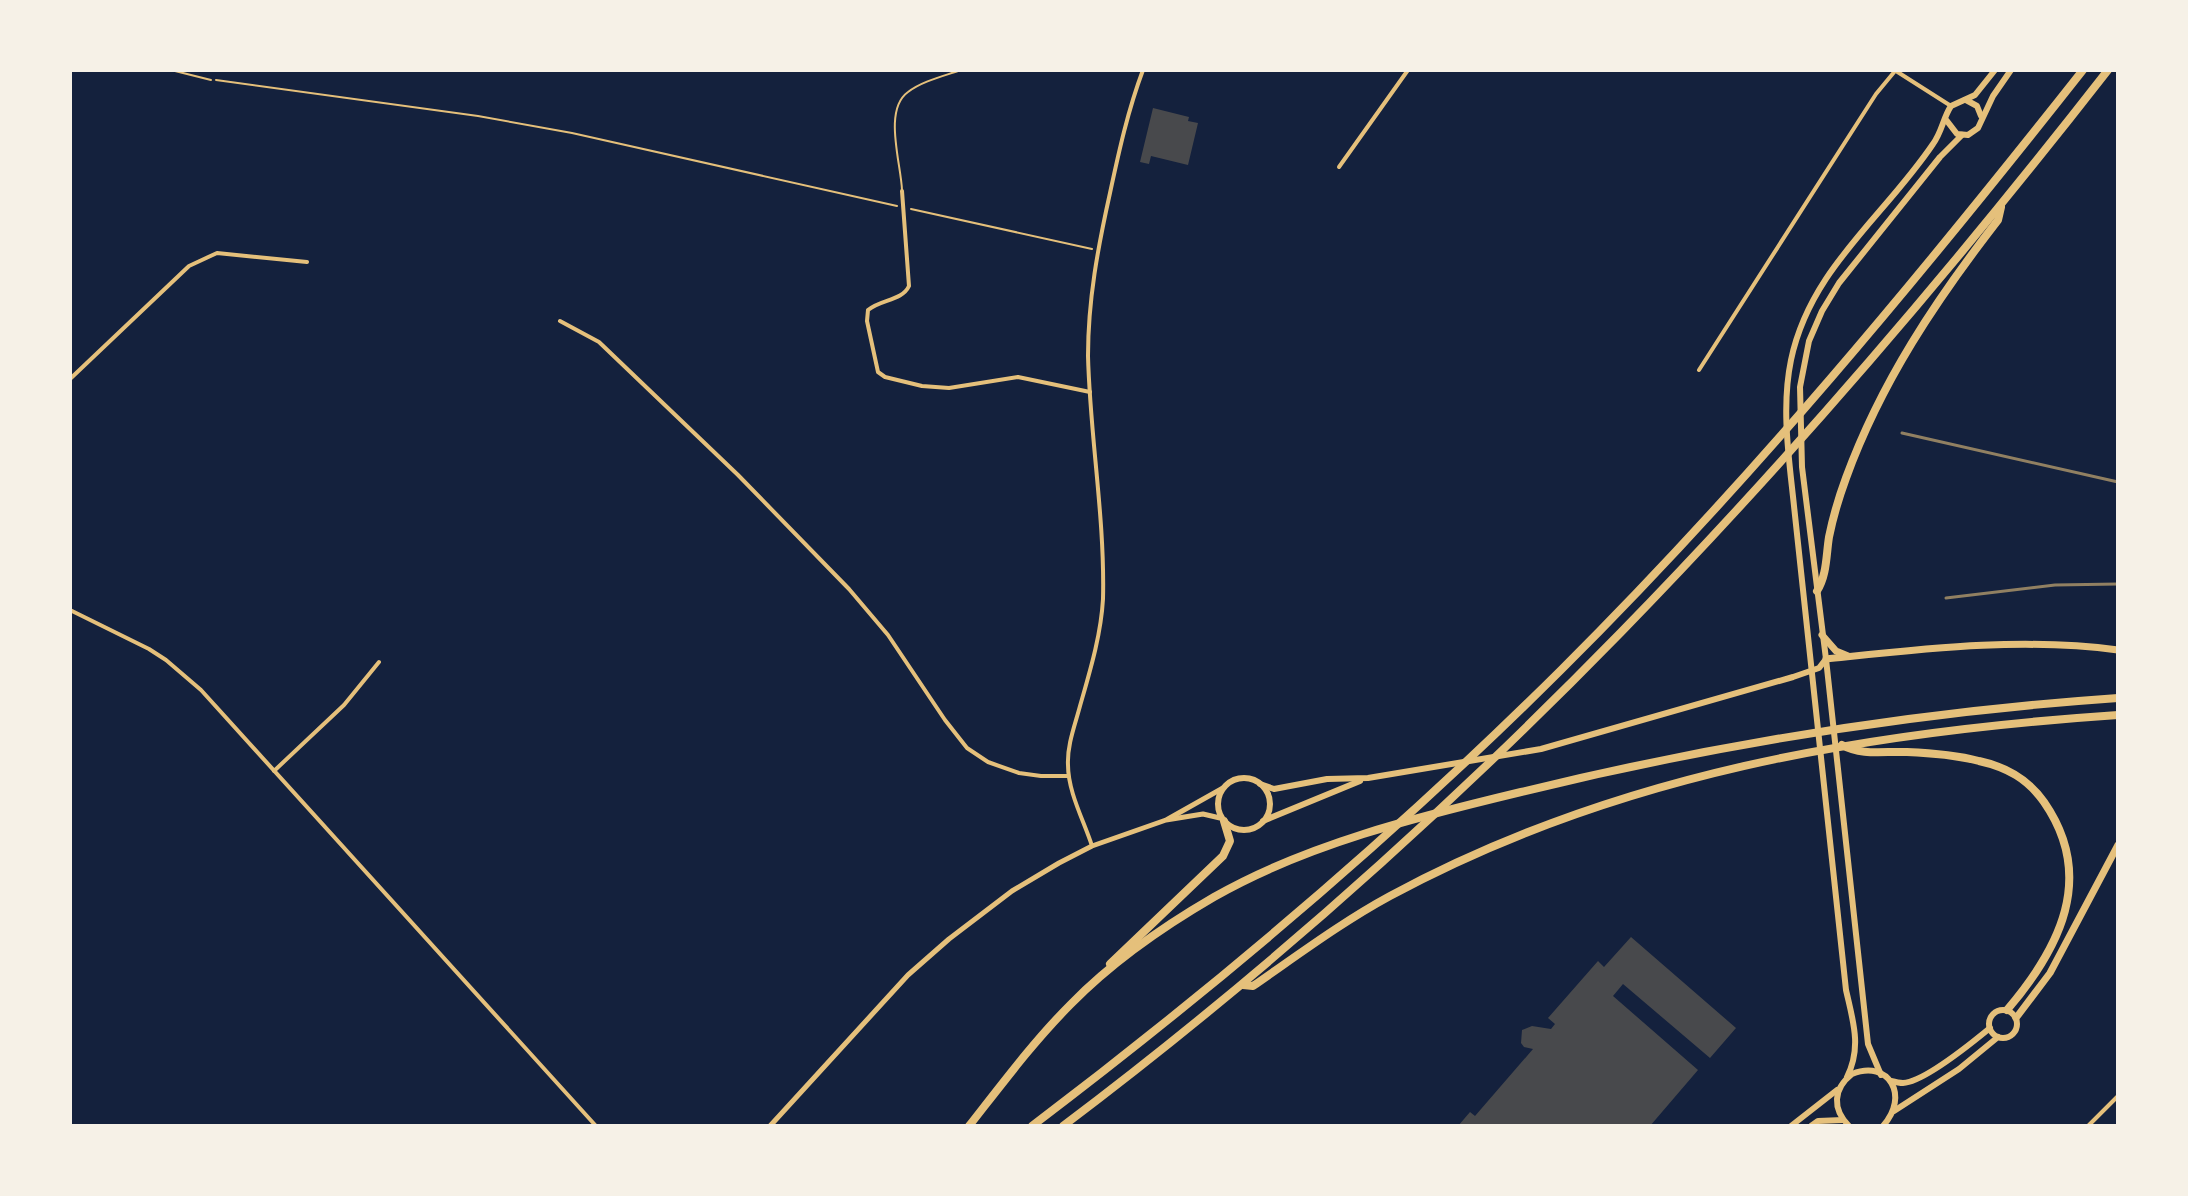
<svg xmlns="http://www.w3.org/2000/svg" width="2188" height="1196" viewBox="0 0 2188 1196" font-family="Rubik,sans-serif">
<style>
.building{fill:#48494c}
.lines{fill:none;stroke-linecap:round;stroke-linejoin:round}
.path{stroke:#e5c07b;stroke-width:2}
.service{stroke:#e5c07b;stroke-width:2}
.minor{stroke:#e5c07b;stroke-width:4}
.tertiary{stroke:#e5c07b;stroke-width:5}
.secondary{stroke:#e5c07b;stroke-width:6}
.primary{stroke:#e5c07b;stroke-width:7}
.motorway{stroke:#e5c07b;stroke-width:8}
.rail{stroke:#918062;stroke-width:3}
</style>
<rect width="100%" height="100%" fill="#14213d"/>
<!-- building -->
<g class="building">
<polygon points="1153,108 1189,117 1188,121 1198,123 1188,165 1151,156 1149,164 1140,162"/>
<polygon points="1631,937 1736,1028 1710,1058 1623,984 1613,996 1698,1070 1650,1126 1458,1126 1470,1112 1475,1116 1533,1049 1524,1047 1521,1043 1522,1030 1532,1026 1551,1029 1555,1024 1548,1018 1598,961 1604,967"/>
</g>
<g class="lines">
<!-- path -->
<g class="path">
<polyline points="216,80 478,116 572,133 897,206"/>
<polyline points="911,209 1092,249"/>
</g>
<!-- service -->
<g class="service">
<polyline points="171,70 211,80"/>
<path d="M902 190C901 163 883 110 908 92 922 81 944 76 961 70"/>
</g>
<!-- minor -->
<g class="minor">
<polyline points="1896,71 1951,106"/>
<polyline points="1339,167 1408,70"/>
<path d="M902 191 909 286C902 301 881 299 868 310L867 321 878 372 885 377 922 386 949 388 1018 377 1090 392"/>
<polyline points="560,321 599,342 738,475 849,589 888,635 945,720 967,748 988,762 1019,773 1041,776 1068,776"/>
<polyline points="1699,370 1876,94 1895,71"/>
<polyline points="70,379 189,266 217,253 307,262"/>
<polyline points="70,610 149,649 166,660 201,690 596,1126"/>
<polyline points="274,771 344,705 379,662"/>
<path d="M1092 846C1084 821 1068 792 1068 765 1067 745 1075 725 1080 706 1090 671 1101 635 1103 599 1105 518 1090 437 1088 356 1088 300 1098 247 1110 193 1119 151 1128 110 1143 70"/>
<polyline points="2088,1126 2118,1096"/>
</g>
<!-- tertiary -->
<g class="tertiary">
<polyline points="1168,819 1223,788"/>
<polyline points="770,1126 908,975 949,939 1012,891 1059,863 1092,846 1166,820 1203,814 1220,818"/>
</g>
<!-- secondary -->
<g class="secondary">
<polyline points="1966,100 1977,106 1981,116"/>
<polyline points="1947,121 1957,134 1968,135 1978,128 1993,96 2011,70"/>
<circle cx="1244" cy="804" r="26"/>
<polyline points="1260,784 1274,789 1327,779 1368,778 1541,749 1793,677 1819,668 1826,659"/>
<polyline points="1263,821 1360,781"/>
<circle cx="2003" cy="1024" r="14"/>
<polyline points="1881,1075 1868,1044 1826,659 1802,467 1800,387 1809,341 1822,311 1839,283 1940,157 1962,135"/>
<path d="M1847 1077C1862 1047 1853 1021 1846 990L1794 506C1789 458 1781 408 1791 360 1810 269 1884 217 1933 144 1942 132 1943 118 1951 106L1975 95 1995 70"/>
<path d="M1891 1081C1895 1082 1899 1083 1903 1083 1924 1082 1973 1042 1990 1028"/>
<polyline points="1894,1111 1959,1069 1998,1037"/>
<polyline points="1791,1126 1837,1090"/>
<polyline points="1811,1126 1818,1121 1843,1120"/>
<path d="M1849 1126C1832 1109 1833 1089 1852 1074 1889 1059 1910 1096 1883 1126"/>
</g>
<!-- primary -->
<g class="primary">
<polyline points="1822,635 1836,651 1848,656"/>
<path d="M1826 659C1923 649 2020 637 2118 650"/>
<polyline points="2016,1018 2050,973 2118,845"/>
</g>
<!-- motorway -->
<g class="motorway">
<path d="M1817 591C1827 575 1826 556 1829 537 1833 517 1839 497 1846 478 1881 382 1936 300 1998 220L2001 207"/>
<path d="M1842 745C1862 756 1884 751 1907 752 1931 753 1956 755 1979 761 2007 767 2028 779 2044 802 2096 877 2060 948 2007 1010"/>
<polyline points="1110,964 1223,856 1230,841 1224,821"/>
<path d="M1243 985 1253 986C1298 955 1342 922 1390 896 1616 774 1864 732 2118 715"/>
<path d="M969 1126C1002 1084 1034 1041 1071 1004 1112 962 1164 926 1214 897 1307 844 1417 817 1521 792 1717 744 1916 712 2118 698"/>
<path d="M1032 1126C1218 985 1395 835 1561 670 1749 483 1919 278 2083 70"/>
<path d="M1063 1126C1464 824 1800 465 2108 70"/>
</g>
<!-- rail -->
<g class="rail">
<polyline points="1902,433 2118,482"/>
<polyline points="1946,598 2055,585 2118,584"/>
</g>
</g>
<!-- border -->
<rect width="2188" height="1196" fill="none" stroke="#f6f1e7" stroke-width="144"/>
</svg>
